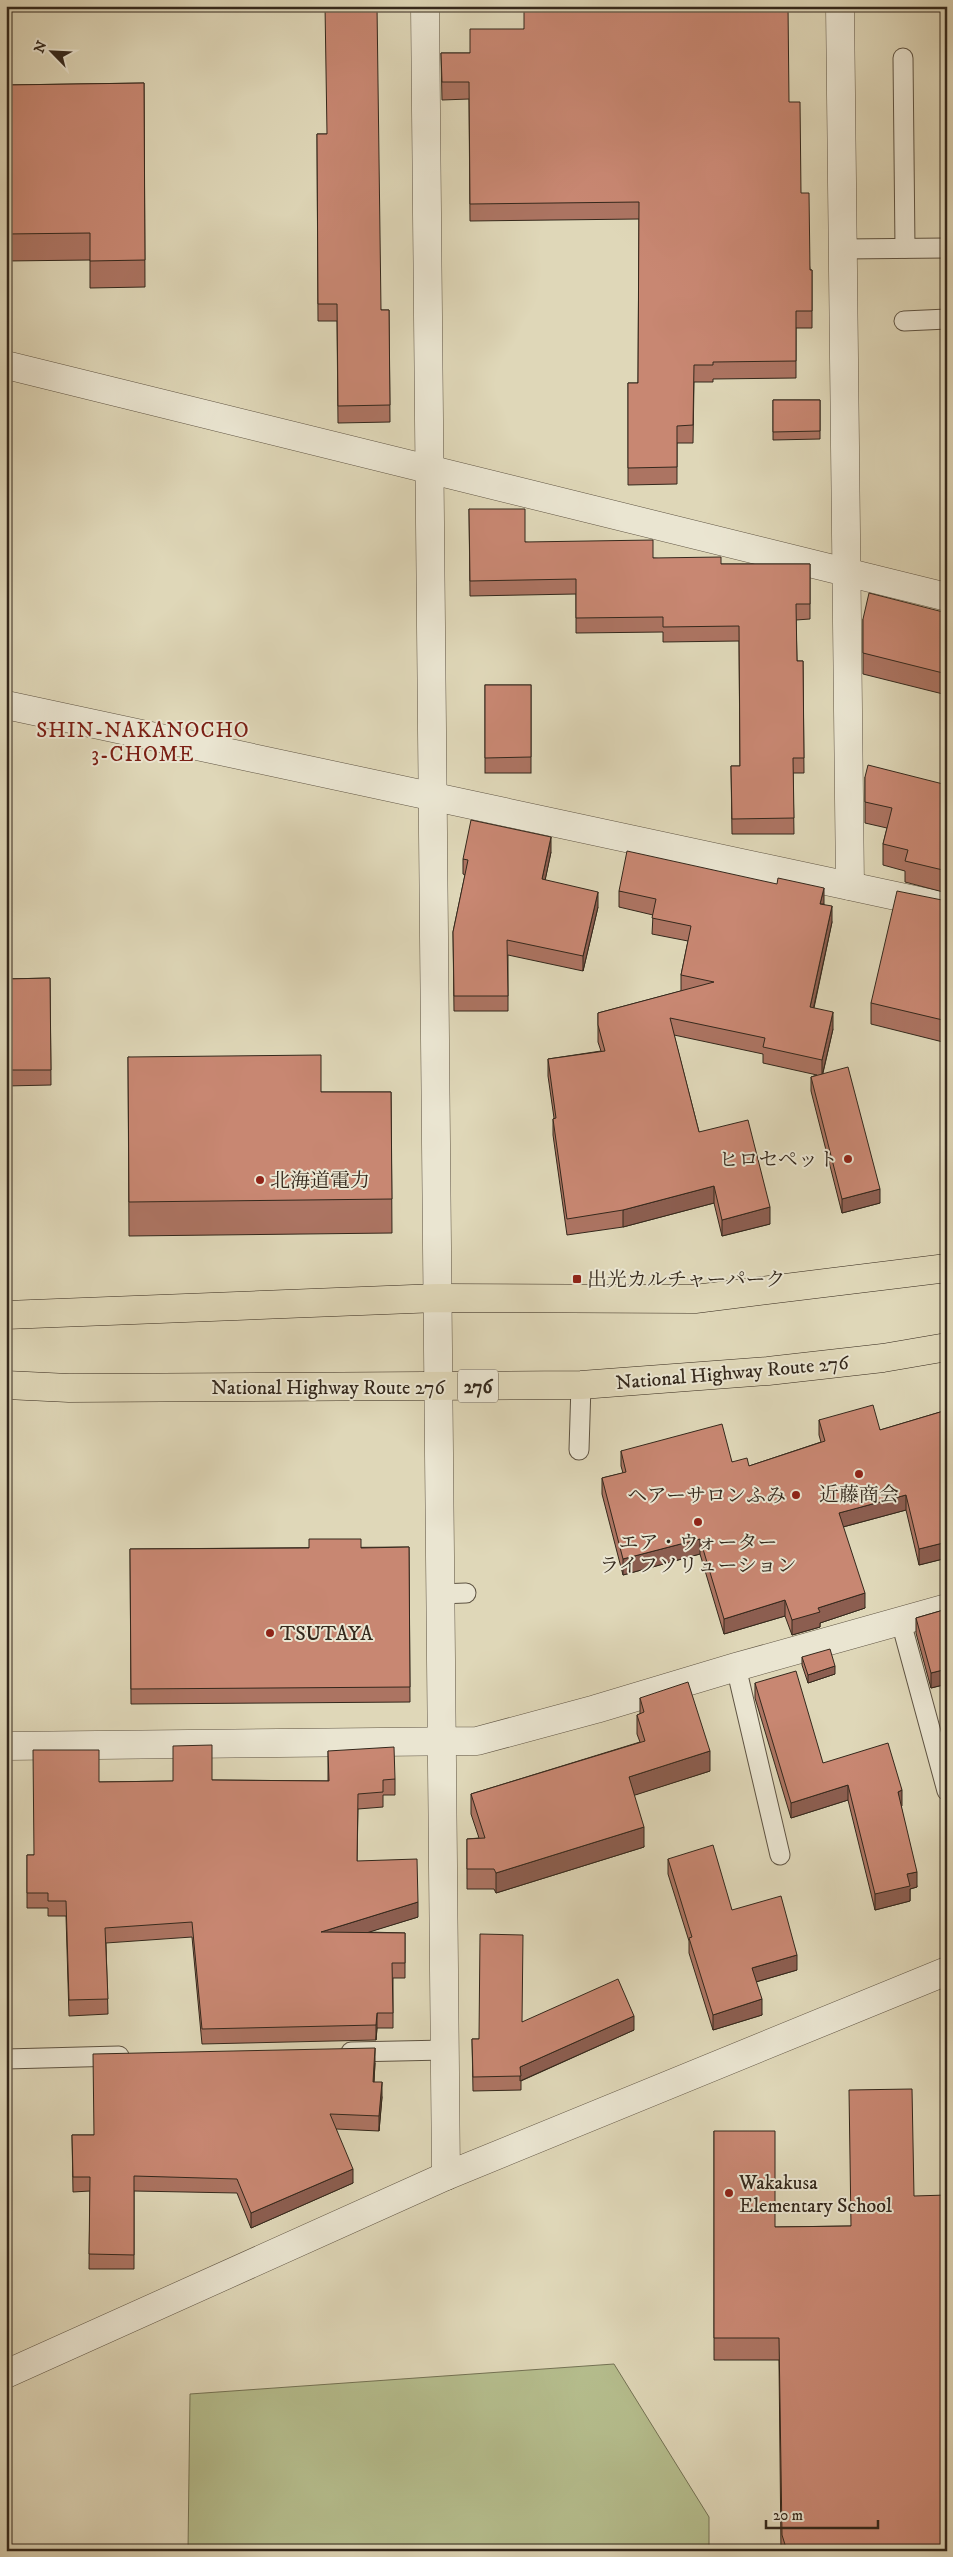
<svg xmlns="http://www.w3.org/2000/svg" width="953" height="2557" viewBox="0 0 953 2557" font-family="'IM FELL DW Pica','Noto Serif JP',serif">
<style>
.pitch{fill:#b5bd8d;stroke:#747254}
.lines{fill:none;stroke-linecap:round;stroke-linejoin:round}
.lane-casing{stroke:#5f5443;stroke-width:21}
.street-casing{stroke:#5f5443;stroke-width:29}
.highway-casing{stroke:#34281c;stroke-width:29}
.lane{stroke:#eae5d1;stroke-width:19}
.street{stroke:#eae5d1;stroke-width:28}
.highway{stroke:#dfd7b8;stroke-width:28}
.wall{fill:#ac7462;stroke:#34281c}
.shaded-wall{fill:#8c5e50;stroke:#34281c}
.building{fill:#c88772;stroke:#34281c}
.poi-dot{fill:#8f2418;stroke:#eae5d1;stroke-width:2}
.labels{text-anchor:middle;stroke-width:4;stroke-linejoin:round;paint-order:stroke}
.shield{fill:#eae5d1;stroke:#6b6152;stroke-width:1}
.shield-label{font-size:19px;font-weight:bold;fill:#34281c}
.poi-label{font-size:20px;fill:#34281c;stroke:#eae5d1;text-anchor:start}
.street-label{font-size:20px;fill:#34281c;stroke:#eae5d1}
.neighbourhood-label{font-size:21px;letter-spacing:1px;fill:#7a1f14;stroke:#eae5d1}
</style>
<rect width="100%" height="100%" fill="#dfd7b8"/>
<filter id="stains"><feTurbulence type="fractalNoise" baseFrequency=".004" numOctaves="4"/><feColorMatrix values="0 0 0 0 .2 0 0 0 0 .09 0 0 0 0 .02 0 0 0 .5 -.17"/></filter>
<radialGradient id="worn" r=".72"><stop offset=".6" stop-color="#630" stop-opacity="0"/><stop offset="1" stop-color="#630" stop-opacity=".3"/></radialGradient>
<!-- pitch -->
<polygon class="pitch" points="614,2364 709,2517 709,2551 188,2551 190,2394"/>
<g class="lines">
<!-- lane casing -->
<g class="lane-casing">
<g id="lane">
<polyline points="903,58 905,248"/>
<polyline points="842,249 947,248"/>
<polyline points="904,321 947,319"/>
<polyline points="579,1450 581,1385"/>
<polyline points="440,1594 466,1593"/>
<polyline points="901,1622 947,1791"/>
<polyline points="736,1667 780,1855"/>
<polyline points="351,2052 445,2050"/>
<polyline points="6,2059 119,2056"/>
</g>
</g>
<!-- street casing -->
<g class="street-casing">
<g id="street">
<polyline points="425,6 446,2176"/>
<polyline points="840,6 850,886"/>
<polyline points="6,365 947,597"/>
<polyline points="6,705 947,907"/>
<polyline points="6,1746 477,1741 596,1709 736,1667 947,1608"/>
<polyline points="6,2374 446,2176 947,1971"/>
</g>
</g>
<!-- highway casing -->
<g class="highway-casing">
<g id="highway">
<polyline points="6,1315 438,1298 695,1299 947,1268"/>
<polyline points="6,1385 69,1388 581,1385 768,1371 883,1358 947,1347"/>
</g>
</g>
<!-- lane -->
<use href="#lane" class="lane"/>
<!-- street -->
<use href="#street" class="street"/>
<!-- highway -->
<use href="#highway" class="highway"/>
</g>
<!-- wall -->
<g class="wall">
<polygon points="524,29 789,102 810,270 812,270 812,328 796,328 796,378 713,379 713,382 694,382 693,443 677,443 677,484 628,485 628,383 638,383 639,219 470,221 469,99 442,100 441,53 470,53"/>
<polygon points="144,83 145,287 90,288 90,260 6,261 6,85"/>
<polygon points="317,134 327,134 381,310 389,310 390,422 338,423 337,321 318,321"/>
<polygon points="773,400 820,400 820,439 773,440"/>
<polygon points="469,509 525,542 653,558 721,564 810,564 810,619 796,620 797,661 803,661 804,773 793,773 794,834 732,834 731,766 740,766 739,641 663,642 663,632 576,633 576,594 470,596"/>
<polygon points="947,613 947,695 863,674 863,619"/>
<rect x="485" y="685" width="46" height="88"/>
<polygon points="865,777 947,785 947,893 905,882 905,871 883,865 883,844 887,828 865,823"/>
<polygon points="551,852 545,880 598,907 583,971 508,955 508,1011 454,1011 453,932 465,875 463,874 463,859"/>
<polygon points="619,891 824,904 832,922 814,1008 833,1029 823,1073 880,1203 842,1213 811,1091 811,1077 817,1075 763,1063 763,1054 674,1035 699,1132 770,1224 722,1236 714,1203 623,1227 567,1235 553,1135 553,1119 554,1118 548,1076 548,1059 601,1051 598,1042 598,1013 681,991 681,975 688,941 652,934 653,915 619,907"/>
<polygon points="944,901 947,901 947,1043 871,1024 871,1003"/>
<polygon points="50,978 51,1085 6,1086 6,979"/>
<polygon points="128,1057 321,1092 391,1092 392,1233 129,1236"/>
<polygon points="947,1410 947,1558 919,1565 906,1510 843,1527 865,1608 820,1623 820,1627 792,1635 785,1616 724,1634 700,1554 623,1575 602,1494 602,1478 623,1473 621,1466 621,1451 732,1462 749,1466 821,1442 819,1435 819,1420 880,1430"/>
<polygon points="409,1547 410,1702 131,1704 130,1549"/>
<polygon points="947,1609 947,1698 943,1685 931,1688 916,1633 916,1618"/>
<polygon points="802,1657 835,1674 808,1683 802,1665"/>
<polygon points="755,1683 823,1763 902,1806 901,1806 917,1887 910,1889 910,1901 875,1910 848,1800 791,1818 755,1698"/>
<polygon points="640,1698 710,1771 634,1795 644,1847 496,1893 494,1889 467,1889 467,1839 479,1838 471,1814 471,1794 640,1742 637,1734 637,1715 640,1714"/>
<polygon points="328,1751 395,1779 395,1795 383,1795 383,1807 358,1809 357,1861 418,1917 368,1932 405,1933 405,1978 393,1978 393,2028 377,2028 376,2040 202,2044 192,1937 106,1943 108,2014 69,2016 66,1916 48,1916 48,1908 27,1908 27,1855 34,1855 99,1782 173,1781 212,1780 328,1781"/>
<polygon points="668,1859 732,1910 797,1970 756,1982 762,2015 713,2030 689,1953 689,1941 668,1874"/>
<polygon points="522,2022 634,2030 521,2081 521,2090 473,2091 472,2039 479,2039"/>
<polygon points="375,2063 374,2082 382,2097 379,2131 336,2129 353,2183 251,2228 237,2193 134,2191 134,2269 89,2269 90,2191 73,2192 72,2135 94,2135"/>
<polygon points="714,2131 775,2227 851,2226 914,2196 947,2551 781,2551 779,2360 714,2360"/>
</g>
<!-- shaded-wall -->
<g class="shaded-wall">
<polygon points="551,837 551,852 542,895 542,879"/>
<polygon points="824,888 824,904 820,904"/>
<polygon points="598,892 598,907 583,971 583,956"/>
<polygon points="832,906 832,922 810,1024 810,1007"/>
<polygon points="833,1012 833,1029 822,1076 822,1060"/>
<polygon points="714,1186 714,1203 623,1227 623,1210"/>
<polygon points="880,1189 880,1203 842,1213 842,1199"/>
<polygon points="770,1207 770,1224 722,1236 722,1220"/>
<polygon points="906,1495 906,1510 839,1528 839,1513"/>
<polygon points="700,1539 700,1554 623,1575 623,1559"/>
<polygon points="947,1542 947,1558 919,1565 919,1549"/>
<polygon points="865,1593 865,1608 820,1623 820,1627 792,1635 792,1620 818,1608"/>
<polygon points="785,1600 785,1616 724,1634 724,1619"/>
<polygon points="835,1666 835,1674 808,1683 808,1675"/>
<polygon points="943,1670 943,1685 931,1688 931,1673"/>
<polygon points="710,1751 710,1771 629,1797 629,1777"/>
<polygon points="848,1785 848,1800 791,1818 791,1803"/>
<polygon points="902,1790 902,1806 898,1807 898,1792"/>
<polygon points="644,1827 644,1847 496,1893 496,1873"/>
<polygon points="917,1872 917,1887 910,1889 910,1901 875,1910 875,1894 907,1874"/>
<polygon points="418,1902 418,1917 321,1947 321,1932"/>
<polygon points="797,1955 797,1970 752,1983 752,1968"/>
<polygon points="762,1999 762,2015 713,2030 713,2015"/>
<polygon points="377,2013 377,2028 376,2040 376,2025"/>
<polygon points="634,2016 634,2030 520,2081 520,2067"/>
<polygon points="375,2048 375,2063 373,2097 373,2082"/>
<polygon points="382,2082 382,2097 379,2131 379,2116"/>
<polygon points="353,2169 353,2183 251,2228 251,2213"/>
</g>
<!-- building -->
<g class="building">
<polygon points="325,6 377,6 381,310 389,310 390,405 338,406 337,304 318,304 317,134 327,134"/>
<polygon points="524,6 788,6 789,102 800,102 801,193 809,193 810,270 812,270 812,311 796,311 796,361 713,362 713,365 694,365 693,425 677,426 677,467 628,468 628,383 638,383 639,202 470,204 469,82 442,82 441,53 470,53 470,29 524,29"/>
<polygon points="144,83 145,260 90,261 90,233 6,234 6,85"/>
<polygon points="773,400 820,400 820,431 773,432"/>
<polygon points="469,509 525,509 525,542 653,540 653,558 721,557 721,564 810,564 810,604 796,604 797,661 803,661 804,758 793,758 794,818 732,819 731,766 740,766 739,626 663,627 663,617 576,618 576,579 470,581"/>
<polygon points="869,593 947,613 947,674 863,653 863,619"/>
<polygon points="485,685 531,685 531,757 485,758"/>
<polygon points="868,765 947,785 947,871 905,861 908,850 883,844 892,808 865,802 865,777"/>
<polygon points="471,820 551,837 542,879 598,892 583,956 507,940 508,996 454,996 453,932 468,860 463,859"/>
<polygon points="627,851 777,884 778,878 824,888 820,904 832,906 810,1007 833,1012 822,1060 763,1047 765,1038 670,1018 699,1132 748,1120 770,1207 722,1220 714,1186 623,1210 567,1219 553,1119 556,1118 548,1059 605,1051 598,1025 598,1013 714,982 681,975 691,926 652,918 656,899 619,891"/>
<polygon points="897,891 947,901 947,1021 871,1003"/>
<polygon points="50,978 51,1070 6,1070 6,979"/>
<polygon points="321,1055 321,1092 391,1092 392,1199 129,1202 128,1057"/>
<polygon points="848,1067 880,1189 842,1199 811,1077"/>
<polygon points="873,1405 880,1430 947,1410 947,1542 919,1549 906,1495 839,1513 865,1593 818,1608 820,1612 792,1620 785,1600 724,1619 700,1539 623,1559 602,1478 626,1472 621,1451 722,1424 732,1462 747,1458 749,1466 825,1441 819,1420"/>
<polygon points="309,1539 361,1539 361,1548 409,1547 410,1687 131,1689 130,1549 309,1548"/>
<polygon points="947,1609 947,1683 943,1670 931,1673 916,1618"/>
<polygon points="830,1649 835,1666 808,1675 802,1657"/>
<polygon points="796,1671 823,1763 888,1743 902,1790 898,1792 917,1872 907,1874 910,1886 875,1894 848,1785 791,1803 755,1683"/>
<polygon points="688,1682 710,1751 629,1777 644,1827 496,1873 494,1869 467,1869 467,1839 485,1838 471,1794 645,1741 637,1715 644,1712 640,1698"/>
<polygon points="212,1745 212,1780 329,1781 328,1751 394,1747 395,1779 383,1780 383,1792 358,1794 357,1861 417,1859 418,1902 321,1932 405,1933 405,1963 392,1963 393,2013 377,2013 376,2025 202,2029 192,1922 105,1928 108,1999 69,2000 66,1901 48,1901 48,1893 27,1893 27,1855 34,1855 33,1750 99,1750 99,1782 173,1781 173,1746"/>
<polygon points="713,1845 732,1910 781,1896 797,1955 752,1968 762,1999 713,2015 689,1938 692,1937 668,1859"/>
<polygon points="480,1934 523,1935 522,2022 618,1979 634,2016 520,2067 521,2076 473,2077 472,2039 479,2039"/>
<polygon points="375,2048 373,2082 382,2082 379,2116 330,2114 353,2169 251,2213 237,2179 134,2176 134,2255 89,2254 90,2177 73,2177 72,2135 94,2135 93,2054"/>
<polygon points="912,2089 914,2196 947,2195 947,2551 787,2551 782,2535 779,2338 714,2338 714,2131 775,2131 775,2227 851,2226 849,2090"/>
</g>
<!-- markers -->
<g class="poi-dot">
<circle cx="848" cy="1159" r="5"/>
<circle cx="260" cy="1180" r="5"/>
<rect x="572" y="1274" width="10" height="10" rx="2.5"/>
<circle cx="859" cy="1474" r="5"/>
<circle cx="796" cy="1495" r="5"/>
<circle cx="698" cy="1522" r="5"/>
<circle cx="270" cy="1633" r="5"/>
<circle cx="729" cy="2193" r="5"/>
</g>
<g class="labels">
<!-- shield labels -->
<rect class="shield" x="458" y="1369.5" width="40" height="33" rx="4"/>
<g class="shield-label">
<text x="478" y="1393">276</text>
</g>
<!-- poi labels -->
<g class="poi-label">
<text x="838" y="1166" text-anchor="end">ヒロセペット</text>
<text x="270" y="1187">北海道電力</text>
<text x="587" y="1286">出光カルチャーパーク</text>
<text x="859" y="1501" text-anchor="middle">近藤商会</text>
<text x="786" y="1502" text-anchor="end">ヘアーサロンふみ</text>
<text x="698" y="1549" text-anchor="middle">エア・ウォーター<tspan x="698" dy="23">ライフソリューション</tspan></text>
<text x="280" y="1640">TSUTAYA</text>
<text x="739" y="2189">Wakakusa<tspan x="739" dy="23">Elementary School</tspan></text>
</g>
<!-- street labels -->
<g class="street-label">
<text transform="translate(732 1372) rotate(-5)" y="7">National Highway Route 276</text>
<text x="328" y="1394">National Highway Route 276</text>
</g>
<!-- neighbourhood labels -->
<g class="neighbourhood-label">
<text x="143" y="737">SHIN-NAKANOCHO<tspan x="143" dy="24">3-CHOME</tspan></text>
</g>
</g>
<!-- margin -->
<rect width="953" height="2557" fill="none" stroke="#dfd7b8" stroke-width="25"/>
<rect x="8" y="8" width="938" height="2542" fill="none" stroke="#34281c" stroke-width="2.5"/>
<rect x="12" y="12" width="928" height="2532" fill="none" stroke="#34281c"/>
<!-- north arrow -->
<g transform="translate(52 52) rotate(294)" stroke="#eae5d1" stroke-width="4" paint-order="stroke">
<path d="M0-4L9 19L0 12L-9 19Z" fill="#34281c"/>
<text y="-8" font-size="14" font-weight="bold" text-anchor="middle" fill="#34281c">N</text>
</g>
<!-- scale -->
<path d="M766 2520v8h112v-8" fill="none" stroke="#34281c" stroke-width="2.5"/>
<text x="773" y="2520" font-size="15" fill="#34281c" stroke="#eae5d1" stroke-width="4" paint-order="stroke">20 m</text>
<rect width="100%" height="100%" filter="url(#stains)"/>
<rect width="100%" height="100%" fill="url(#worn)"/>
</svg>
